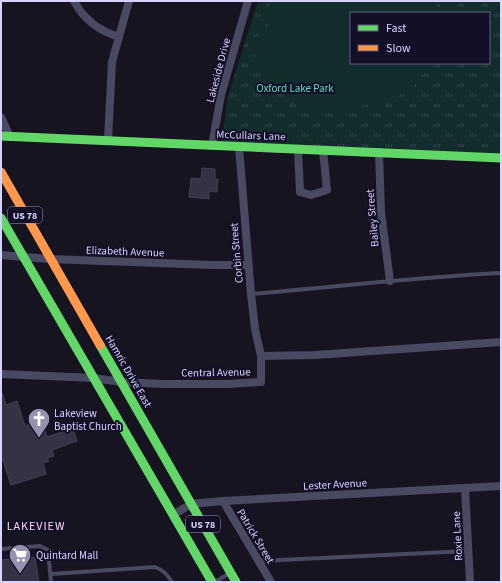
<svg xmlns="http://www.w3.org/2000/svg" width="502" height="583" viewBox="0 0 502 583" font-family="'Source Sans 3',sans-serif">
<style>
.grass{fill:url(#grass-tufts);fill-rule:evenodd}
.pitch{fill:#132c2d}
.building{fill:#343243;stroke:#433f54}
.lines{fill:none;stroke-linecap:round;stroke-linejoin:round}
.path{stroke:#44505f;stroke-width:1.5;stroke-dasharray:2 3;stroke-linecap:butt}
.lane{stroke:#4a4962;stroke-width:4}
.street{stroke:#4a4962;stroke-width:8}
.fast{stroke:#63d668;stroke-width:9}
.slow{stroke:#ff974d;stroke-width:9}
.labels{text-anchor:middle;stroke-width:4;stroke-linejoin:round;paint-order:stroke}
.shield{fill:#130f26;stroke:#9e99be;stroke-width:1}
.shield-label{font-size:10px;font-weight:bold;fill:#d9d4ff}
.street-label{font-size:11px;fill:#d9d4ff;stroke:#130f26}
.park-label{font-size:11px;fill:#5fe0c0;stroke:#130f26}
.poi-label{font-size:11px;fill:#d9d4ff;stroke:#130f26;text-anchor:start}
.neighbourhood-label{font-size:12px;letter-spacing:1px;fill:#ffd6f0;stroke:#130f26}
</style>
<defs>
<pattern id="grass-tufts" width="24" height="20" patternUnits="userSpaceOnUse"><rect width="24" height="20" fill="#132c2d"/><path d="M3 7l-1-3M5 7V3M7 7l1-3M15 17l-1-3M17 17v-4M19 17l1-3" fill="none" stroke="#354a4c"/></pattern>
</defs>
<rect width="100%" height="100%" fill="#161421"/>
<!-- grass -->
<path class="grass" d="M258 1H501V158L221 146 228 96ZM351 13H489V63H351Z"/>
<!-- pitch -->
<path class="pitch" d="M270 1H437L436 13H351V63H427C424 71 420 81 413 86 407 91 399 96 392 98 372 106 317 113 298 103 285 96 267 83 260 69 257 60 255 51 253 42 257 35 262 33 267 28 272 21 269 9 270 1Z"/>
<!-- building -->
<g class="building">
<polygon points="202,168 215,169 215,179 218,179 217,192 209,191 209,199 189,197 191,178 201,179"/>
<polygon points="1,393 2,393 6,405 17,401 25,426 34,423 38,434 45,431 47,437 73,428 77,441 52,450 54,456 47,458 49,461 43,463 46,474 11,485 1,455"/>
<polygon points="35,557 39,582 1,582 1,560"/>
</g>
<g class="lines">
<!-- path -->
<polyline class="path" points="500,1 501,2"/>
<!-- lane -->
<g class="lane">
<path d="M251 294C334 287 417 277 501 273"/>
<polyline points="1,549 40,546 48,550 51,582"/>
<polyline points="259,561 468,551"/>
<path d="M51 574 155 567C163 570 167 574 172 582"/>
<polyline points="215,582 230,573"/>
</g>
<!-- street -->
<g class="street">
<path d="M74 1C84 20 99 31 119 37"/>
<polyline points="1,117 10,137"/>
<polyline points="108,140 112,62 129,1"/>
<polyline points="212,146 221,95 248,1"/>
<polyline points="298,149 300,192 311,195 327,190 323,150"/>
<polyline points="379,152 381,212 390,281"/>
<polyline points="1,255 50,259 212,265 248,265"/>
<polyline points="261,356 315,355 501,342"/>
<polyline points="1,374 94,378 121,382 164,384 229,384 261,382 261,356 255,329 251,294 239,147"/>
<polyline points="465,488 470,582"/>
<polyline points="223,501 271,582"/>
<polyline points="173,515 191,504 223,501 501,486"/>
</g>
<!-- fast -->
<g class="fast">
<polyline points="1,136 501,158"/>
<polyline points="1,218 212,582"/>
<polyline points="100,345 236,582"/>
</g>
<!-- slow -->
<polyline class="slow" points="1,172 100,345"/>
</g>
<!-- icons -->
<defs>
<g id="church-pin" transform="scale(1.15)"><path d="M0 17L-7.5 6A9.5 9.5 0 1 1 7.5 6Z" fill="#9591b1" stroke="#130f26"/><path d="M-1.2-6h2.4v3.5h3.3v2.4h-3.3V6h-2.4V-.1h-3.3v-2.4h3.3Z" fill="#fff"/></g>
<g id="supermarket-pin" transform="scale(1.15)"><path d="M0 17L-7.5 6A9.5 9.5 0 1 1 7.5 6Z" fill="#9591b1" stroke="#130f26"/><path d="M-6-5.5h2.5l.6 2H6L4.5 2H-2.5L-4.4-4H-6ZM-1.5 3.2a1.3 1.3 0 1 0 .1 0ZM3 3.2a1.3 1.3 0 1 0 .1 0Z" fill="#fff"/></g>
</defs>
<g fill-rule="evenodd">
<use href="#church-pin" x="39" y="419"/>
<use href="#supermarket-pin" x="20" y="555"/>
</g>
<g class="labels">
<!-- shield labels -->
<g class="shield">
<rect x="8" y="207" width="34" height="16" rx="3"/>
<rect x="186" y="516" width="34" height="16" rx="3"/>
</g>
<g class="shield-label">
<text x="25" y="219">US 78</text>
<text x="203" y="528">US 78</text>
</g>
<!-- street labels -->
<g class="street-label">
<text transform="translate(218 70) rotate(-75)" y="4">Lakeside Drive</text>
<text transform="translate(251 135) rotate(2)" y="4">McCullars Lane</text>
<text transform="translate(372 218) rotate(-95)" y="4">Bailey Street</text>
<text transform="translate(125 251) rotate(2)" y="4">Elizabeth Avenue</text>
<text transform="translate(236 253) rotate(-95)" y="4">Corbin Street</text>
<text transform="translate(129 371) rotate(60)" y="4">Hamric Drive East</text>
<text transform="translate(216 372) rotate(-1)" y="4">Central Avenue</text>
<text transform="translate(335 484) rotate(-3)" y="4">Lester Avenue</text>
<text transform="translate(256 536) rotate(59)" y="4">Patrick Street</text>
<text transform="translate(457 536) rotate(-93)" y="4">Roxie Lane</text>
</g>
<!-- park labels -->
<g class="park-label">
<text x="295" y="92">Oxford Lake Park</text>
</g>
<!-- poi labels -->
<g class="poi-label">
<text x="54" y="417">Lakeview<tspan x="54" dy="13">Baptist Church</tspan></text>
<text x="36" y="559">Quintard Mall</text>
</g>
<!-- neighbourhood labels -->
<g class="neighbourhood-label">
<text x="36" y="530">LAKEVIEW</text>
</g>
</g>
<!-- border -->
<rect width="502" height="583" fill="none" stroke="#d9d4ff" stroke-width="4"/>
<!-- legend -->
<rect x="350" y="12" width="140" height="52" fill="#130f26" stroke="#625e7d"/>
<rect x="358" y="25" width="20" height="6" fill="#63d668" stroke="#625e7d"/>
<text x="386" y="32" font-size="12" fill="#d9d4ff">Fast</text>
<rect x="358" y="45" width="20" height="6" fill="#ff974d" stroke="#625e7d"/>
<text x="386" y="52" font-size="12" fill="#d9d4ff">Slow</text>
</svg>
